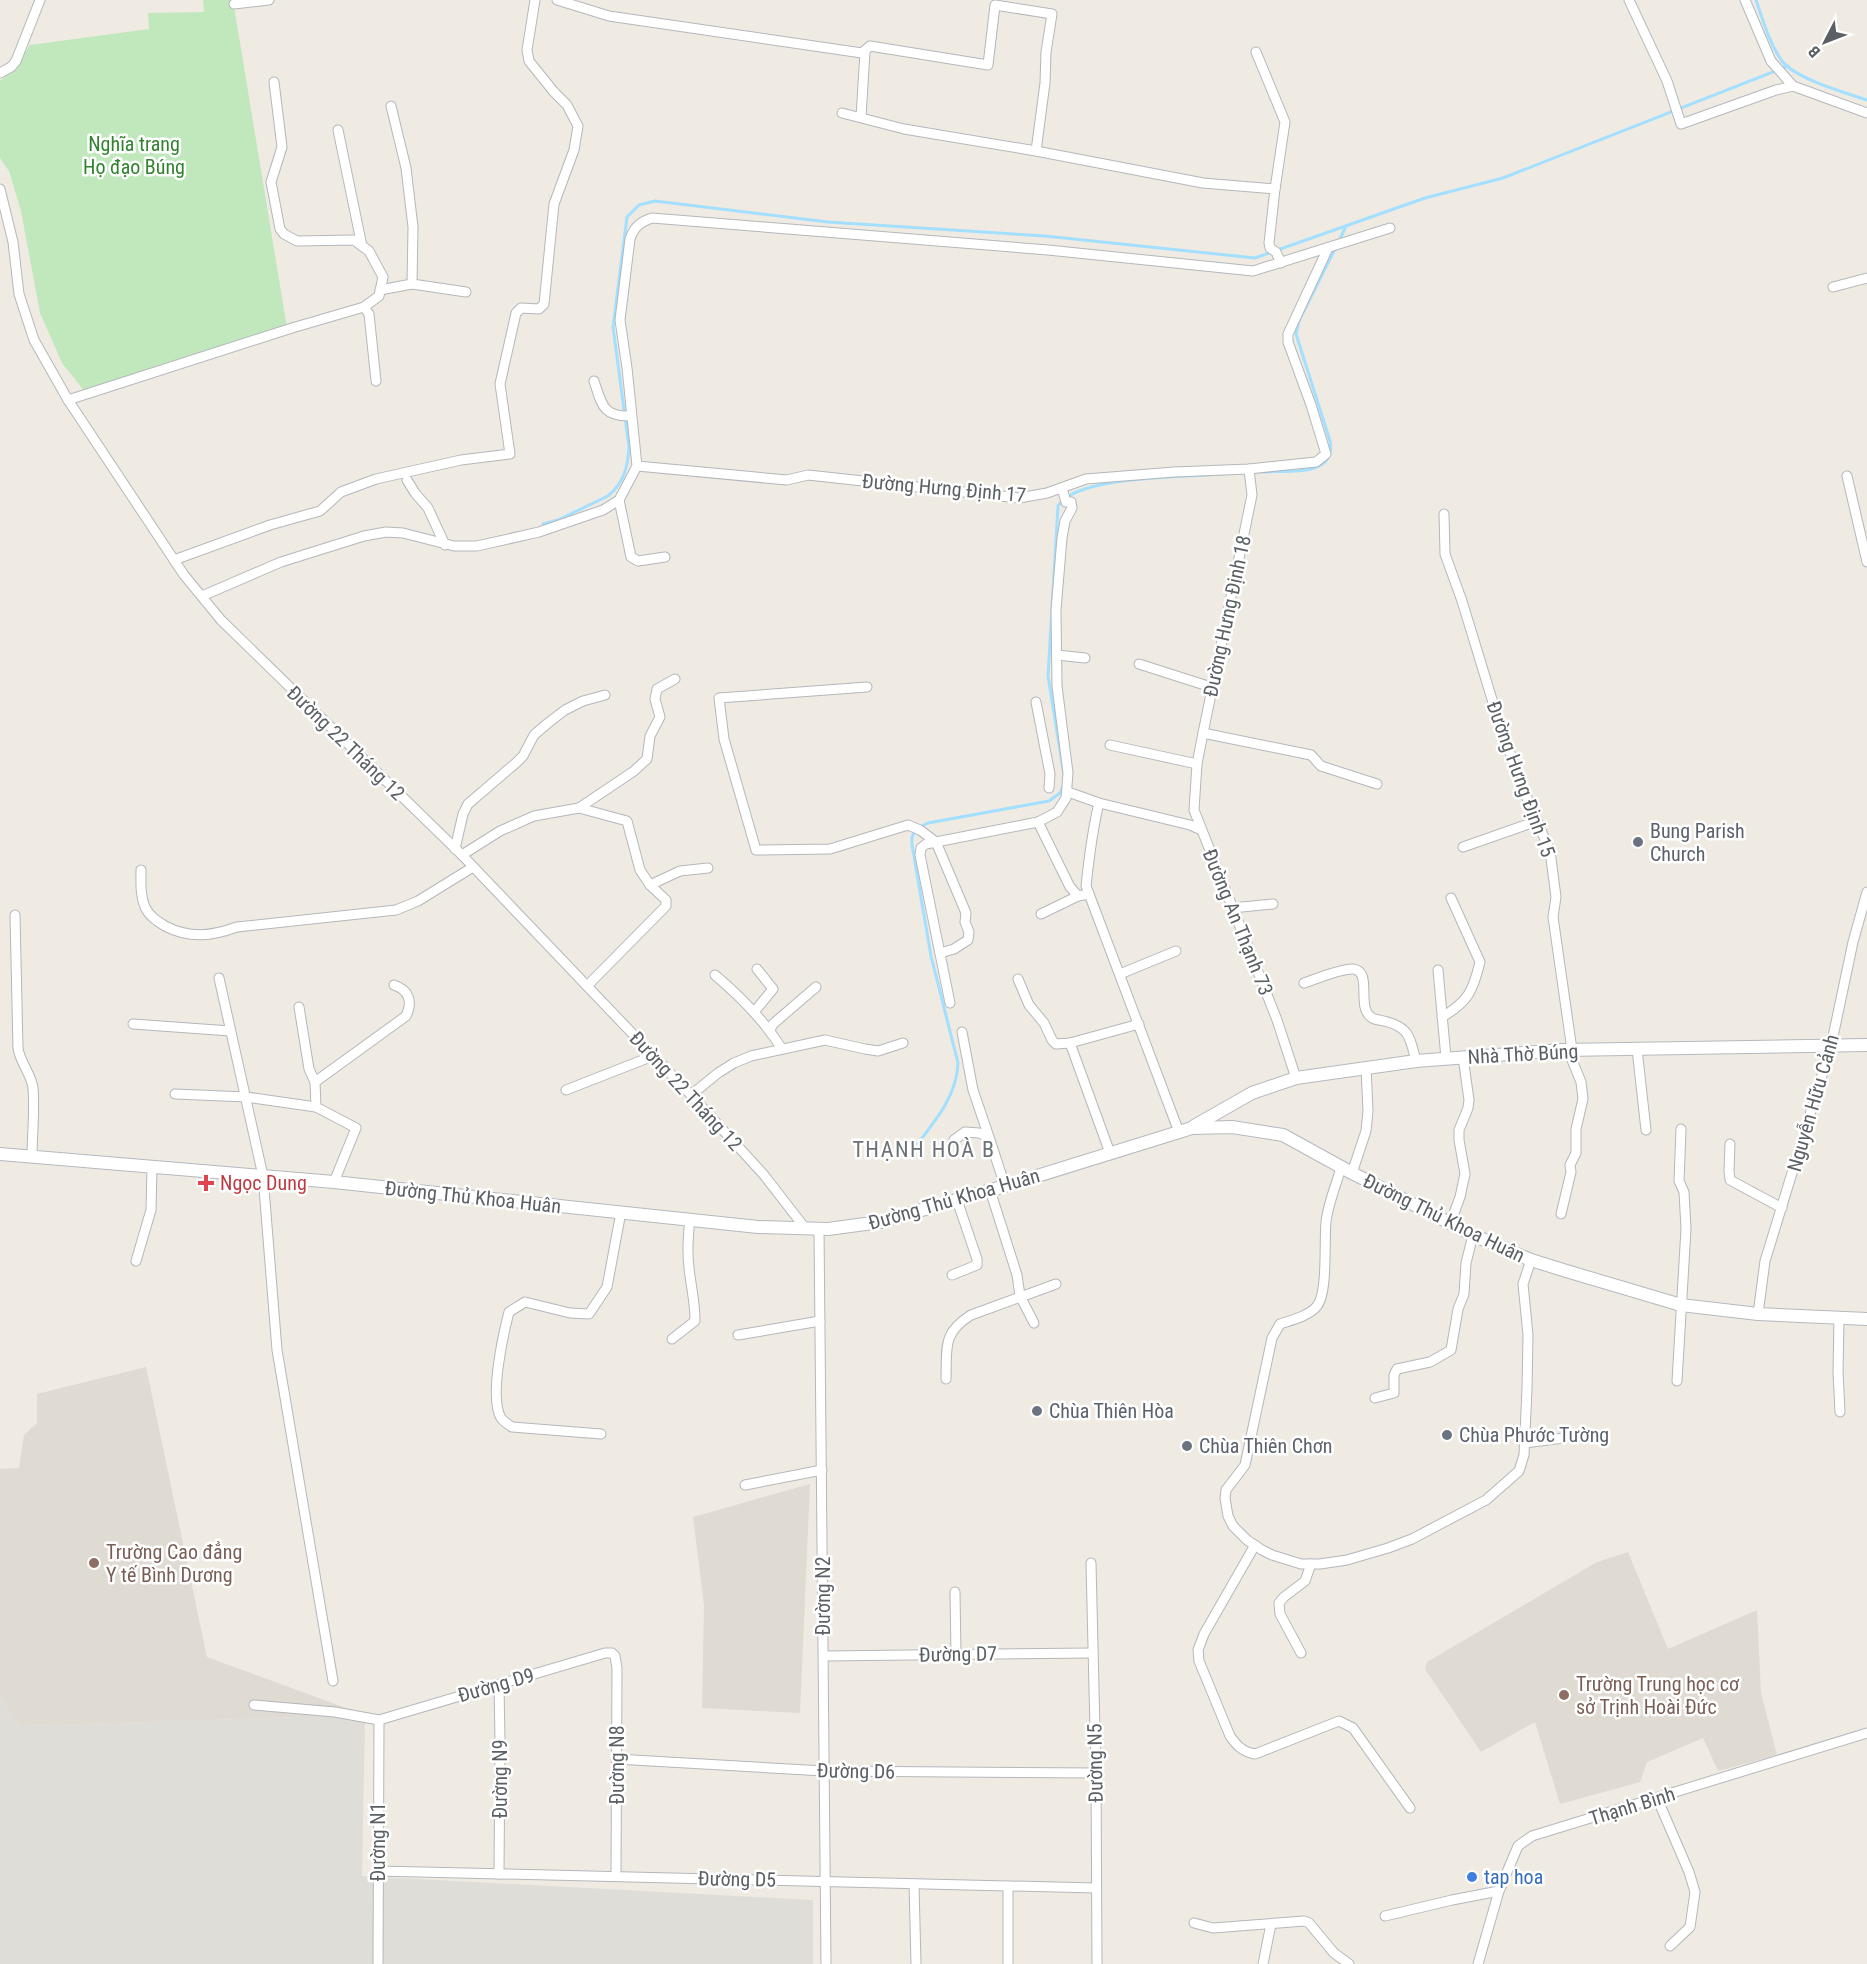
<svg xmlns="http://www.w3.org/2000/svg" width="1867" height="1964" viewBox="0 0 1867 1964" font-family="'Roboto Condensed',sans-serif">
<style>
.industrial{fill:#dfddd7}
.education{fill:#dfdad2}
.green{fill:#c1e8bd}
.lines{fill:none;stroke-linecap:round;stroke-linejoin:round}
.stream{stroke:#a3dfff;stroke-width:3}
.street-casing{stroke:#b4b7bb;stroke-width:11}
.secondary-casing{stroke:#b4b9be;stroke-width:14}
.street{stroke:#fff;stroke-width:9}
.secondary{stroke:#fff;stroke-width:12}
.worship-dot{fill:#6b7280;stroke:#fff;stroke-width:2}
.health-dot{fill:#e0444e;stroke:#fff;stroke-width:2}
.education-dot{fill:#8d6e63;stroke:#fff;stroke-width:2}
.shop-dot{fill:#3f7fe0;stroke:#fff;stroke-width:2}
.labels{text-anchor:middle;stroke-width:5;stroke-linejoin:round;paint-order:stroke}
.park-label{font-size:20px;fill:#31822e;stroke:#fff}
.street-label{font-size:20px;fill:#5b6065;stroke:#fff}
.worship-label{font-size:20px;fill:#5b616d;stroke:#fff;text-anchor:start}
.health-label{font-size:20px;fill:#be3a42;stroke:#fff;text-anchor:start}
.education-label{font-size:20px;fill:#785e54;stroke:#fff;text-anchor:start}
.shop-label{font-size:20px;fill:#366cbe;stroke:#fff;text-anchor:start}
.quarter-label{font-size:22px;letter-spacing:1.5px;fill:#6c7277;stroke:#fff}
</style>
<rect width="100%" height="100%" fill="#efebe3"/>
<!-- industrial -->
<polygon class="industrial" points="0,1697 2,1697 21,1726 365,1715 362,1876 813,1900 813,1964 0,1964"/>
<!-- education -->
<g class="education">
<polygon points="146,1367 207,1657 365,1715 20,1726 2,1697 0,1697 0,1469 19,1468 24,1435 37,1423 37,1394"/>
<polygon points="810,1484 800,1713 702,1708 704,1605 693,1517"/>
<polygon points="1628,1552 1668,1649 1757,1610 1761,1693 1777,1755 1718,1771 1703,1738 1647,1762 1640,1782 1560,1804 1535,1722 1481,1752 1425,1669 1427,1662 1597,1562"/>
</g>
<!-- green -->
<polygon class="green" points="203,0 233,0 287,328 85,392 62,363 40,313 21,211 9,171 0,158 0,81 14,69 30,45 149,29 148,13 204,12"/>
<g class="lines">
<!-- stream -->
<g class="stream">
<path d="M1756 0C1763 20 1769 43 1782 61 1794 78 1846 93 1867 100"/>
<polyline points="1339,241 1346,226"/>
<path d="M1263 472C1287 470 1337 478 1330 441L1296 334 1299 321 1336 247"/>
<path d="M543 524 558 520 608 496C624 483 628 466 629 447L613 327 627 217 639 205 655 201 828 222 1045 236 1255 258 1425 198 1503 178 1788 66"/>
<path d="M1064 775 1048 676 1058 506C1076 475 1189 477 1224 474"/>
<polyline points="920,827 928,823 1049,801 1060,793 1064,784"/>
<path d="M911 1152C931 1126 957 1098 958 1063L931 956 912 845V837L915 831"/>
</g>
<!-- street casing -->
<g class="street-casing">
<g id="street">
<polyline points="557,0 609,16 862,53 870,46 988,65 995,5 1052,14 1046,52 1045,83 1036,151"/>
<polyline points="1629,0 1667,81 1681,124 1776,90 1793,86"/>
<polyline points="1745,0 1771,61 1793,86 1867,113"/>
<polyline points="234,4 269,0"/>
<polyline points="1256,52 1285,122 1275,189"/>
<polyline points="0,73 11,67 16,61 40,0"/>
<polyline points="274,82 282,147 271,182 280,229 284,234 297,241 354,240 369,251 383,277 379,296 364,307"/>
<polyline points="842,113 904,129 1036,151 1203,183 1275,189 1269,243 1270,248 1276,252 1281,263"/>
<polyline points="861,117 865,52"/>
<polyline points="338,130 362,246"/>
<polyline points="0,189 13,242 19,294 34,340 68,400 184,575 221,620 462,855 691,1095 764,1175 805,1228"/>
<polyline points="412,284 466,292"/>
<polyline points="1833,287 1867,278"/>
<polyline points="380,290 412,284 413,227 406,168 391,106"/>
<path d="M594 381C602 405 603 417 631 416"/>
<polyline points="68,400 292,328 364,307 369,314 376,381"/>
<polyline points="637,466 787,480 808,475 1019,498 1047,493 1086,479 1174,472 1249,469 1316,462 1326,454 1311,405 1288,342 1288,334 1328,248"/>
<polyline points="1249,469 1252,495 1203,733 1197,764 1194,810 1277,1020 1296,1078"/>
<polyline points="1847,476 1867,562"/>
<polyline points="407,480 415,493 428,508 445,545"/>
<polyline points="619,500 631,557 638,561 665,557"/>
<polyline points="1444,514 1445,554 1462,601 1498,719 1521,784 1550,851 1556,897 1553,917 1572,1050"/>
<polyline points="174,560 270,525 320,511 341,492 376,479 461,460 510,454 500,384 516,313 521,308 539,309 544,304 554,204 574,150 578,126 567,105 554,92 529,61 527,50 535,0"/>
<path d="M202 596 281 562 364 536 386 532 403 533 454 546H477L539 532 603 510 619 500 637 466 627 368 620 320 630 239C634 227 640 222 652 218L1048 250 1253 271 1390 228"/>
<polyline points="1057,655 1085,658"/>
<polyline points="1139,664 1211,687"/>
<polyline points="867,687 719,698 724,739 756,850 830,849 908,825 920,830 936,842 966,913 965,922 969,932 968,940 954,949 940,953"/>
<polyline points="1036,702 1050,774 1049,788"/>
<polyline points="1203,733 1311,755 1321,766 1377,784"/>
<polyline points="1110,745 1197,764"/>
<polyline points="1068,792 1099,803 1190,825 1201,830"/>
<path d="M1099 803C1092 831 1089 858 1086 886L1179 1132"/>
<polyline points="579,808 634,771 647,759 650,736 660,717 655,699 657,689 675,679"/>
<polyline points="1038,822 1070,887 1078,896 1089,894"/>
<polyline points="1463,847 1537,821"/>
<polyline points="455,849 463,814 468,804 517,762 523,756 534,735 548,723 565,710 583,701 605,695"/>
<polyline points="462,855 500,831 534,816 579,808 627,821 640,870 650,885 666,900 666,906 587,986"/>
<path d="M141 870C141 883 140 895 145 907 149 916 157 921 165 926 190 939 212 936 237 927L396 910 418 901 473 867"/>
<polyline points="650,885 680,871 708,868"/>
<polyline points="1232,908 1273,904"/>
<polyline points="1041,914 1078,896"/>
<path d="M15 915 18 1048C20 1063 31 1073 33 1088 35 1111 32 1134 32 1157"/>
<polyline points="1438,970 1446,1058"/>
<polyline points="1120,974 1176,951"/>
<path d="M715 975C741 997 764 1020 782 1049"/>
<polyline points="219,978 263,1176 277,1350 333,1681"/>
<polyline points="1018,979 1029,1005 1044,1023 1052,1040 1056,1044 1070,1043 1139,1024"/>
<path d="M1304 983C1316 979 1342 968 1353 969 1373 971 1356 1007 1371 1017 1374 1020 1380 1020 1384 1021 1410 1027 1410 1038 1416 1061"/>
<polyline points="950,1003 920,855 921,848 926,844 1038,822 1057,812 1066,798 1068,773 1057,686 1056,610 1062,538 1065,521 1072,508 1071,502 1066,502 1062,488"/>
<polyline points="299,1007 309,1069 315,1082"/>
<polyline points="754,1012 773,989 757,969"/>
<path d="M1442 1017C1468 1002 1473 991 1480 962L1451 898"/>
<polyline points="133,1024 230,1031"/>
<polyline points="770,1030 773,1024 816,987"/>
<polyline points="962,1032 973,1090 989,1137"/>
<polyline points="1070,1043 1110,1153"/>
<polyline points="1637,1049 1646,1130"/>
<polyline points="566,1090 653,1056"/>
<polyline points="175,1094 246,1097 316,1107"/>
<polyline points="691,1095 718,1073 734,1063 751,1056 825,1040 865,1049 878,1051 903,1043"/>
<polyline points="954,1140 965,1132 979,1133 989,1137 1005,1186"/>
<polyline points="1730,1144 1729,1171 1730,1180 1782,1208"/>
<path d="M1341 1168C1336 1185 1328 1204 1326 1222 1324 1240 1328 1293 1317 1306 1309 1316 1292 1320 1280 1324L1272 1338 1245 1465 1226 1490 1225 1498 1228 1516 1233 1526 1247 1540 1262 1550 1272 1555 1301 1564H1320L1347 1560 1388 1548 1412 1539 1486 1500 1519 1471 1524 1455 1527 1389 1528 1335 1523 1284 1531 1260"/>
<polyline points="1352,1173 1366,1131 1368,1111 1366,1067"/>
<path d="M334 1182 356 1128 316 1107 315 1082 406 1016C413 1002 409 990 394 985"/>
<polyline points="990,1190 1017,1275 1020,1296 1034,1323"/>
<polyline points="1561,1214 1571,1172 1570,1165 1576,1153 1576,1129 1583,1099 1581,1082 1568,1050"/>
<polyline points="1450,1224 1460,1197 1465,1174 1459,1140 1459,1130 1468,1108 1469,1100 1463,1057"/>
<polyline points="819,1229 826,1964"/>
<polyline points="136,1261 151,1210 152,1167"/>
<polyline points="952,1275 977,1265 977,1259 957,1200"/>
<polyline points="1758,1314 1765,1261 1831,1046 1853,942 1867,892"/>
<polyline points="1839,1318 1838,1372 1840,1412"/>
<polyline points="738,1335 820,1321"/>
<path d="M672 1339 695 1321C695 1301 691 1287 689 1268 687 1252 688 1236 690 1219"/>
<path d="M946 1379C947 1348 942 1333 971 1315L1056 1284"/>
<polyline points="1677,1381 1686,1229 1684,1192 1679,1181 1681,1129"/>
<polyline points="1375,1398 1394,1393 1394,1375 1397,1369 1430,1362 1451,1350 1458,1309 1464,1294 1466,1263 1473,1235"/>
<path d="M601 1434 512 1427C508 1424 504 1422 501 1418 489 1398 503 1335 509 1312L525 1302 570 1313 589 1314 607 1287 621 1212"/>
<polyline points="1525,1443 1587,1435"/>
<polyline points="745,1485 822,1470"/>
<path d="M1255 1545 1204 1634 1198 1650 1199 1661 1230 1736C1237 1746 1243 1752 1255 1754L1339 1721 1353 1728 1410 1808"/>
<polyline points="1091,1563 1096,1773 1097,1964"/>
<polyline points="955,1592 956,1654"/>
<polyline points="1301,1653 1280,1614 1279,1603 1284,1597 1305,1581 1311,1564"/>
<polyline points="824,1656 1093,1653"/>
<polyline points="499,1685 500,1741 499,1874"/>
<polyline points="254,1705 335,1712 379,1720 605,1653 612,1653 615,1656 617,1668 616,1876"/>
<polyline points="616,1759 824,1771 1096,1773"/>
<polyline points="1657,1798 1689,1872 1695,1892 1690,1927 1670,1946"/>
<polyline points="378,1871 1096,1888"/>
<polyline points="914,1884 916,1964"/>
<polyline points="1385,1916 1452,1900 1499,1891"/>
<polyline points="1194,1923 1213,1928 1304,1921 1309,1923 1334,1953 1349,1964"/>
<polyline points="378,1964 379,1720"/>
<polyline points="1008,1964 1008,1886"/>
<polyline points="1263,1964 1271,1924"/>
<polyline points="1478,1964 1499,1891 1518,1846 1532,1836 1867,1733"/>
</g>
</g>
<!-- secondary casing -->
<g class="secondary-casing">
<g id="secondary">
<polyline points="1194,1126 1252,1093 1296,1078 1416,1061 1563,1050 1867,1045"/>
<polyline points="0,1154 334,1182 758,1227 828,1229 880,1222 1005,1186 1192,1128 1232,1127 1283,1135 1352,1173 1473,1235 1531,1260 1563,1270 1681,1305 1758,1314 1867,1319"/>
</g>
</g>
<!-- street -->
<use href="#street" class="street"/>
<!-- secondary -->
<use href="#secondary" class="secondary"/>
</g>
<!-- markers -->
<g class="worship-dot">
<circle cx="1638" cy="842" r="6"/>
<circle cx="1037" cy="1411" r="6"/>
<circle cx="1447" cy="1435" r="6"/>
<circle cx="1187" cy="1446" r="6"/>
</g>
<path class="health-dot" d="M203 1174h6v6h6v6h-6v6h-6v-6h-6v-6h6z"/>
<g class="education-dot">
<circle cx="94" cy="1563" r="6"/>
<circle cx="1564" cy="1695" r="6"/>
</g>
<circle class="shop-dot" cx="1472" cy="1877" r="6"/>
<g class="labels">
<!-- park labels -->
<g class="park-label">
<text x="134" y="151">Nghĩa trang<tspan x="134" dy="23">Họ đạo Búng</tspan></text>
</g>
<!-- street labels -->
<g class="street-label">
<text transform="translate(944 488) rotate(5)" y="7">Đường Hưng Định 17</text>
<text transform="translate(1227 616) rotate(-78)" y="7">Đường Hưng Định 18</text>
<text transform="translate(346 743) rotate(44)" y="7">Đường 22 Tháng 12</text>
<text transform="translate(1521 779) rotate(70)" y="7">Đường Hưng Định 15</text>
<text transform="translate(1238 922) rotate(68)" y="7">Đường An Thạnh 73</text>
<text transform="translate(1523 1054) rotate(-3)" y="7">Nhà Thờ Búng</text>
<text transform="translate(686 1091) rotate(47)" y="7">Đường 22 Tháng 12</text>
<text transform="translate(1813 1103) rotate(-74)" y="7">Nguyễn Hữu Cảnh</text>
<text transform="translate(473 1197) rotate(6)" y="7">Đường Thủ Khoa Huân</text>
<text transform="translate(954 1199) rotate(-16)" y="7">Đường Thủ Khoa Huân</text>
<text transform="translate(1444 1218) rotate(26)" y="7">Đường Thủ Khoa Huân</text>
<text transform="translate(823 1596) rotate(-90)" y="7">Đường N2</text>
<text transform="translate(958 1654) rotate(-1)" y="7">Đường D7</text>
<text transform="translate(496 1685) rotate(-16)" y="7">Đường D9</text>
<text transform="translate(1095 1763) rotate(-91)" y="7">Đường N5</text>
<text transform="translate(617 1765) rotate(-90)" y="7">Đường N8</text>
<text transform="translate(856 1771) rotate(1)" y="7">Đường D6</text>
<text transform="translate(500 1779) rotate(-90)" y="7">Đường N9</text>
<text transform="translate(1632 1806) rotate(-17)" y="7">Thạnh Bình</text>
<text transform="translate(378 1842) rotate(-90)" y="7">Đường N1</text>
<text transform="translate(737 1879) rotate(1)" y="7">Đường D5</text>
</g>
<!-- worship labels -->
<g class="worship-label">
<text x="1650" y="838">Bung Parish<tspan x="1650" dy="23">Church</tspan></text>
<text x="1049" y="1418">Chùa Thiên Hòa</text>
<text x="1459" y="1442">Chùa Phước Tường</text>
<text x="1199" y="1453">Chùa Thiên Chơn</text>
</g>
<!-- health labels -->
<g class="health-label">
<text x="220" y="1190">Ngọc Dung</text>
</g>
<!-- education labels -->
<g class="education-label">
<text x="106" y="1559">Trường Cao đẳng<tspan x="106" dy="23">Y tế Bình Dương</tspan></text>
<text x="1576" y="1691">Trường Trung học cơ<tspan x="1576" dy="23">sở Trịnh Hoài Đức</tspan></text>
</g>
<!-- shop labels -->
<g class="shop-label">
<text x="1484" y="1884">tap hoa</text>
</g>
<!-- quarter labels -->
<g class="quarter-label">
<text x="924" y="1157">THẠNH HOÀ B</text>
</g>
</g>
<!-- north arrow -->
<g transform="translate(1825 42) rotate(228)" stroke="#ffffff" stroke-width="4.5" paint-order="stroke">
<path d="M0-4.5L10 22L0 15L-10 22Z" fill="#5b6065"/>
<text y="-9" font-size="16" font-weight="bold" text-anchor="middle" fill="#5b6065">B</text>
</g>
</svg>
